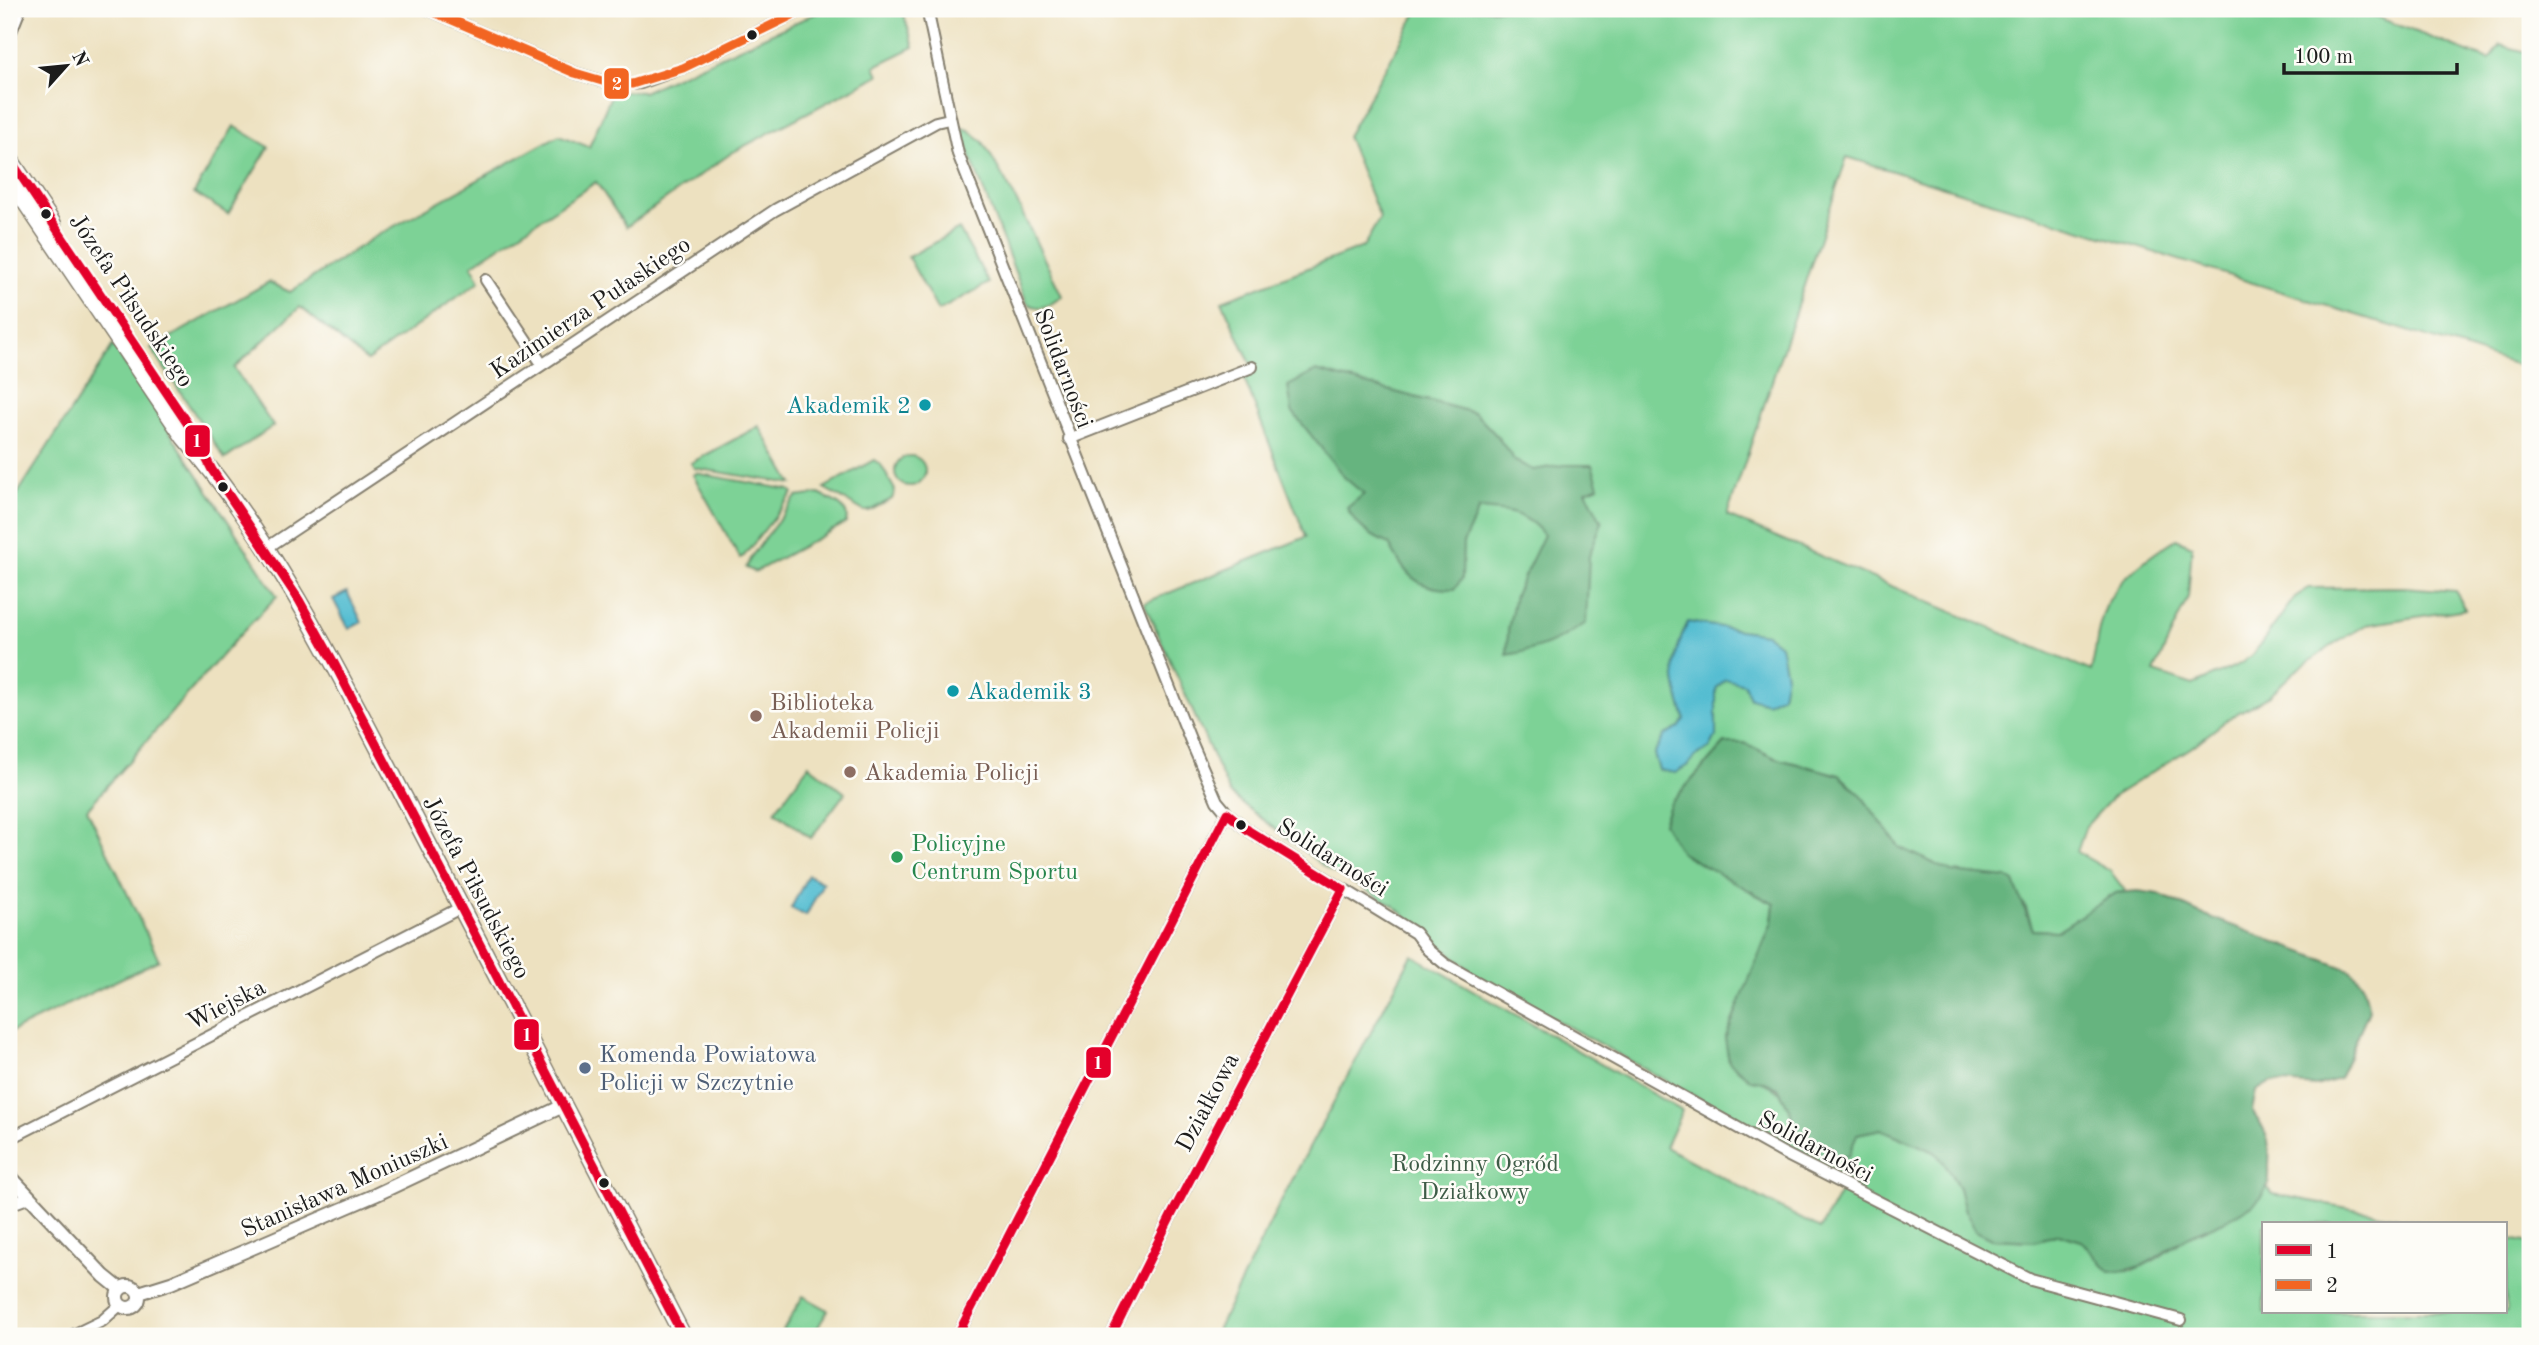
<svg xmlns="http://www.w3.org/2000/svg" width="2539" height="1345" viewBox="0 0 2539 1345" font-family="'Old Standard TT',serif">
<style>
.green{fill:#7dd296;stroke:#4c7759;stroke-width:2}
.forest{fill:#66b47f;stroke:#41684e;stroke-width:2}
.water{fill:#54bdd1;stroke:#386c76;stroke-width:2}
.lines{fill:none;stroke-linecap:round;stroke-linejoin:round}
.minor-casing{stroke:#847e6e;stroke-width:14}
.tertiary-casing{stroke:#847e6e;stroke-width:16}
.primary-casing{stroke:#847e6e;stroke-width:19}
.minor{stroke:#fff;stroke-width:10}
.tertiary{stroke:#fff;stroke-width:12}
.primary{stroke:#fff;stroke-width:16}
.bus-1-casing{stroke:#fdfcf7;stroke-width:14}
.bus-2-casing{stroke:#fdfcf7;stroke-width:14}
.bus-1{stroke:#e4002b;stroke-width:9}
.bus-2{stroke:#f26522;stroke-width:9}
.bus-dot{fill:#1c1c1c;stroke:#fdfcf7;stroke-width:2.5}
.culture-dot{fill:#0f9aa8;stroke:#fdfcf7;stroke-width:2.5}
.education-dot{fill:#8d6e63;stroke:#fdfcf7;stroke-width:2.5}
.leisure-dot{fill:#2e9e5b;stroke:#fdfcf7;stroke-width:2.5}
.service-dot{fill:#5c6f8a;stroke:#fdfcf7;stroke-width:2.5}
.labels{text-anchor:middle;stroke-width:5;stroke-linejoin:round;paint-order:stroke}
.street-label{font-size:24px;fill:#1c1c1c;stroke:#fdfcf7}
.culture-label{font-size:24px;fill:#0d838f;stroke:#fdfcf7;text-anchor:end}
.education-label{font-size:24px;fill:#785e54;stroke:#fdfcf7;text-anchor:start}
.leisure-label{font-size:24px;fill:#27864d;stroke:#fdfcf7;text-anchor:start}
.service-label{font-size:24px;fill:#4e5e75;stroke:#fdfcf7;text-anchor:start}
.park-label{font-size:24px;fill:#3e5c47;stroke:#fdfcf7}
.line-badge{stroke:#fdfcf7;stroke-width:2.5}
.badge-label{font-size:19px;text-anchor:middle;font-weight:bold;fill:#fff}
</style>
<rect width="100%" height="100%" fill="#fdfcf7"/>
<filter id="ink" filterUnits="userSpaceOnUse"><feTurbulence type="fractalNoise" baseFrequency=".0143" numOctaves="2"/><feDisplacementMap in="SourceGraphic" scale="14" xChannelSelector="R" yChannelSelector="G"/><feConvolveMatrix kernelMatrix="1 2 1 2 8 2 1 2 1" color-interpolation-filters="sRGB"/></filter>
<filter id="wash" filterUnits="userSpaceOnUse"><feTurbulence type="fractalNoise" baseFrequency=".00686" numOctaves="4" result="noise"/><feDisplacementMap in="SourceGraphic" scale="28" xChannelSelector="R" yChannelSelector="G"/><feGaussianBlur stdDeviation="1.57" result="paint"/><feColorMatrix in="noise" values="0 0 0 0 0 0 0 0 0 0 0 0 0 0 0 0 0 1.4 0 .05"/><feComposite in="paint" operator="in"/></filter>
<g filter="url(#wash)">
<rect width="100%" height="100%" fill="#ede1c0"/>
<!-- green -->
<g class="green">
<polygon points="825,9 902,9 914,47 875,66 879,75 733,152 626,227 596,182 472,265 480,281 367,361 300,307 234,368 273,426 225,459 151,348 269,282 290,292 373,238 559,135 589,147 613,91 643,92"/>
<path d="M1419 9H2356L2489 60 2500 45 2530 53V357L2527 368 1847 157 1727 516 2091 671C2096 654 2096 635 2102 617 2113 581 2145 559 2176 539L2192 546 2188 597 2154 672 2193 685 2240 664 2253 654 2295 597 2309 588 2403 587 2455 591 2466 609 2366 625 2330 647 2293 673 2269 696 2232 716 2192 747 2114 796 2086 826 2077 852 2110 871 2126 892 2116 893 2057 931 2033 930 2025 905 1978 875 1952 872 1899 847 1860 794 1839 775 1775 758 1745 743H1725L1671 803 1663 823 1754 894 1774 904 1751 1080C1786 1083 1791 1111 1800 1140L1857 1134 1881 1129 1935 1152 1945 1164 1959 1188 1965 1211 1992 1239 2034 1241 2059 1234 2082 1241 2109 1272 2133 1271 2158 1258 2186 1238 2251 1206 2267 1187 2273 1194 2434 1224H2264V1312H2506V1238L2530 1243V1336H1214L1281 1201 1412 955 1682 1111 1665 1147 1820 1229 1841 1191V1177L1478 977 1394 906 1326 868 1230 794 1144 603 1306 537 1243 376 1254 371 1222 301 1363 247 1380 218 1347 136Z"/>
<polygon points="234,126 269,147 228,214 194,193"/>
<path d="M959 127 969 130 983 142 1014 196 1062 296C1051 305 1040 312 1027 303Z"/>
<polygon points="959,229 989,283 938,311 908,257"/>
<polygon points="113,345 277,596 235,640 87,809 159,960 9,1033 9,507"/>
<polygon points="759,426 792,484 694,468 691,463"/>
<circle cx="910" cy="471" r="15"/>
<polygon points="874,460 881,465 895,490 892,499 869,511 864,511 824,488"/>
<polygon points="695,473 790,490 793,493 744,556 740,558 693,475"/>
<path d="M819 494C832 501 851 506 846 523L755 572 746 568 751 557 796 497Z"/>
<polygon points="809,765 845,793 811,838 775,811"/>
<polygon points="803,1296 828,1310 813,1336 780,1336"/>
</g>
<!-- forest -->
<g class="forest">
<path d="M1316 371 1475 413 1497 436 1515 461 1533 470 1564 465H1592L1599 486 1586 491 1602 522 1589 556 1586 623C1559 641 1539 650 1507 655L1508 630 1515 595 1544 535C1525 511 1508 512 1479 509L1463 543 1462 579 1454 589C1417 590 1405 575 1389 544 1370 536 1357 527 1347 508L1364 494 1345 478 1292 411 1288 386Z"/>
<path d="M1725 743H1744L1775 758 1839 775 1860 794 1899 847 1952 872 2007 878 2014 882 2033 930 2057 931 2116 893 2138 891 2159 894 2199 913 2350 970 2363 984 2369 1010 2339 1079 2316 1086 2271 1082 2256 1091 2252 1111C2266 1132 2271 1139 2269 1165 2269 1171 2270 1181 2267 1187 2257 1213 2209 1225 2186 1238 2154 1257 2149 1270 2109 1272L2082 1241 2059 1234 2034 1241 1992 1239 1976 1231 1965 1211 1959 1188 1945 1164 1935 1152 1881 1129 1857 1134 1849 1156 1830 1157 1810 1149 1800 1140 1790 1111 1778 1088 1763 1081 1751 1080 1729 1062 1725 1039 1772 922 1774 904 1681 853 1663 823 1671 803Z"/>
</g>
<!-- water -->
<g class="water">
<polygon points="347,592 362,622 349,629 333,599"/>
<path d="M1688 622 1766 634 1780 645 1786 675 1782 695 1767 703 1750 698 1744 684 1725 679 1716 689V736L1710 748 1698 754 1688 765 1675 773 1659 770 1654 754 1665 735 1679 728 1685 719C1672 678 1669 662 1688 622Z"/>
<polygon points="808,875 823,883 806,916 791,908"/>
</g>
</g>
<g filter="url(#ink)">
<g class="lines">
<!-- minor casing -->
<g class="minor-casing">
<g id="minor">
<polyline points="427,9 575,73 609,83 632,84 641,83 683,68 805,9"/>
<polyline points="927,9 958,154 1190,739 1217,801 1227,813 1249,831 1415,933 1428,950 1445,964 1783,1153 2030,1279 2181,1320"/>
<polyline points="486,280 542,364"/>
<polyline points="1069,439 1252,367"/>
<polyline points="265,549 775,210 936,122 949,119"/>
<polyline points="9,1139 462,907"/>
<polyline points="9,1205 30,1197"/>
<polyline points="71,1336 102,1321 120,1305"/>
<polyline points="957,1336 1227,813"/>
<polyline points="1111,1336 1172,1214 1343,889"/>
</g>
</g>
<!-- tertiary casing -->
<g class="tertiary-casing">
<g id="tertiary">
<polyline points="9,34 19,9"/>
<polyline points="9,1175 104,1276 120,1289"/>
<circle cx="128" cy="1297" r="11"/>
<polyline points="139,1293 171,1283 375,1195 563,1106"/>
</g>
</g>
<!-- primary casing -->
<g class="primary-casing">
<g id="primary">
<polyline points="9,158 53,224"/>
<path d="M9 178 184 437C277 545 340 675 406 801 499 979 590 1158 683 1336"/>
</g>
</g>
<!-- minor -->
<use href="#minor" class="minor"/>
<!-- tertiary -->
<use href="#tertiary" class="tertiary"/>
<!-- primary -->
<use href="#primary" class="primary"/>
<!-- bus-1 casing -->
<g class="bus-1-casing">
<g id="bus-1">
<polyline points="9,158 193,432 212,470 299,600 334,663 683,1336"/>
<polyline points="957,1336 1227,813 1249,831 1343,889 1172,1214 1111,1336"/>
</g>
</g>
<!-- bus-2 casing -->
<g class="bus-2-casing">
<polyline id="bus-2" points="427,9 575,73 609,83 632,84 683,68 805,9"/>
</g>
<!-- bus-1 -->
<use href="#bus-1" class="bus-1"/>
<!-- bus-2 -->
<use href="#bus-2" class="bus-2"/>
</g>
</g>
<!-- markers -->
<g class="bus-dot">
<circle cx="752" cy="35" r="6"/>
<circle cx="46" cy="214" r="6"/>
<circle cx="223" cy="487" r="6"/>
<circle cx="1241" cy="825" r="6"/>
<circle cx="604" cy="1183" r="6"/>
</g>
<g class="culture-dot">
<circle cx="925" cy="405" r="7"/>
<circle cx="953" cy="691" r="7"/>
</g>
<g class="education-dot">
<circle cx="756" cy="716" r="7"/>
<circle cx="850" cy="772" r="7"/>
</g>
<circle class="leisure-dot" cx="897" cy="857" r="7"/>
<circle class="service-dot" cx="585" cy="1068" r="7"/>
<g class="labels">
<!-- street labels -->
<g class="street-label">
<text transform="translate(132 300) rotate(56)" y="8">Józefa Piłsudskiego</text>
<text transform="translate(590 307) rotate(-34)" y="8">Kazimierza Pułaskiego</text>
<text transform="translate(1064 368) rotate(69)" y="8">Solidarności</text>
<text transform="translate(1333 857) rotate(32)" y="8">Solidarności</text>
<text transform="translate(477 887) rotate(62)" y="8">Józefa Piłsudskiego</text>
<text transform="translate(226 1004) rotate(-27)" y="8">Wiejska</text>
<text transform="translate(1207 1102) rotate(-62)" y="8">Działkowa</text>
<text transform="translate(1816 1146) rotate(28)" y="8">Solidarności</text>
<text transform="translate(344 1185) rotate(-24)" y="8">Stanisława Moniuszki</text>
</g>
<!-- culture labels -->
<g class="culture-label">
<text x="911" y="413">Akademik 2</text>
<text x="967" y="699" text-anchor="start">Akademik 3</text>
</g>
<!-- education labels -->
<g class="education-label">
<text x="770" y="710">Biblioteka<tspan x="770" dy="28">Akademii Policji</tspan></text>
<text x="864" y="780">Akademia Policji</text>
</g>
<!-- leisure labels -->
<g class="leisure-label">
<text x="911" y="851">Policyjne<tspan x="911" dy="28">Centrum Sportu</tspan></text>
</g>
<!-- service labels -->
<g class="service-label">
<text x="599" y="1062">Komenda Powiatowa<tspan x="599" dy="28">Policji w Szczytnie</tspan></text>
</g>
<!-- park labels -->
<g class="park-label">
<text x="1475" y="1171">Rodzinny Ogród<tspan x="1475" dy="28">Działkowy</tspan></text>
</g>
</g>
<g class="line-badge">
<rect x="603" y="67" width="27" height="33" rx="7" fill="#f26522"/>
<rect x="184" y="424" width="27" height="34" rx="7" fill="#e4002b"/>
<rect x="513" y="1018" width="27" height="33" rx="7" fill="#e4002b"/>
<rect x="1085" y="1046" width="27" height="33" rx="7" fill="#e4002b"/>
</g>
<g class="badge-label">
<text x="617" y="90">2</text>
<text x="197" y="447">1</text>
<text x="527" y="1041">1</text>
<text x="1098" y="1069">1</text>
</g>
<!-- margin -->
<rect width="2539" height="1345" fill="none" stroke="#fdfcf7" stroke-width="35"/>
<!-- legend -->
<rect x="2262" y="1222" width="245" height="91" fill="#fdfcf7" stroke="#a3a29f" stroke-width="2"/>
<rect x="2276" y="1245" width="35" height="10" fill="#e4002b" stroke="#a3a29f" stroke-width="2"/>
<text x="2326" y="1258" font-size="21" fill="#1c1c1c">1</text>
<rect x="2276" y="1280" width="35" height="10" fill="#f26522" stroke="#a3a29f" stroke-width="2"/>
<text x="2326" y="1292" font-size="21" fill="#1c1c1c">2</text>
<!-- north arrow -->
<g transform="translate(66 66) rotate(63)" stroke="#fdfcf7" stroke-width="5" paint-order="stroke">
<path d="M0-5L12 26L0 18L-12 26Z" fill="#1c1c1c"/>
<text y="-10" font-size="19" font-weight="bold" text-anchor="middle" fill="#1c1c1c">N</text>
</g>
<!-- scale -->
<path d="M2284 63v10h173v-10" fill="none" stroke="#1c1c1c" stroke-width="3.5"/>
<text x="2294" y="63" font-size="21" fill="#1c1c1c" stroke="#fdfcf7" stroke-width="5" paint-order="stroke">100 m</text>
</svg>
